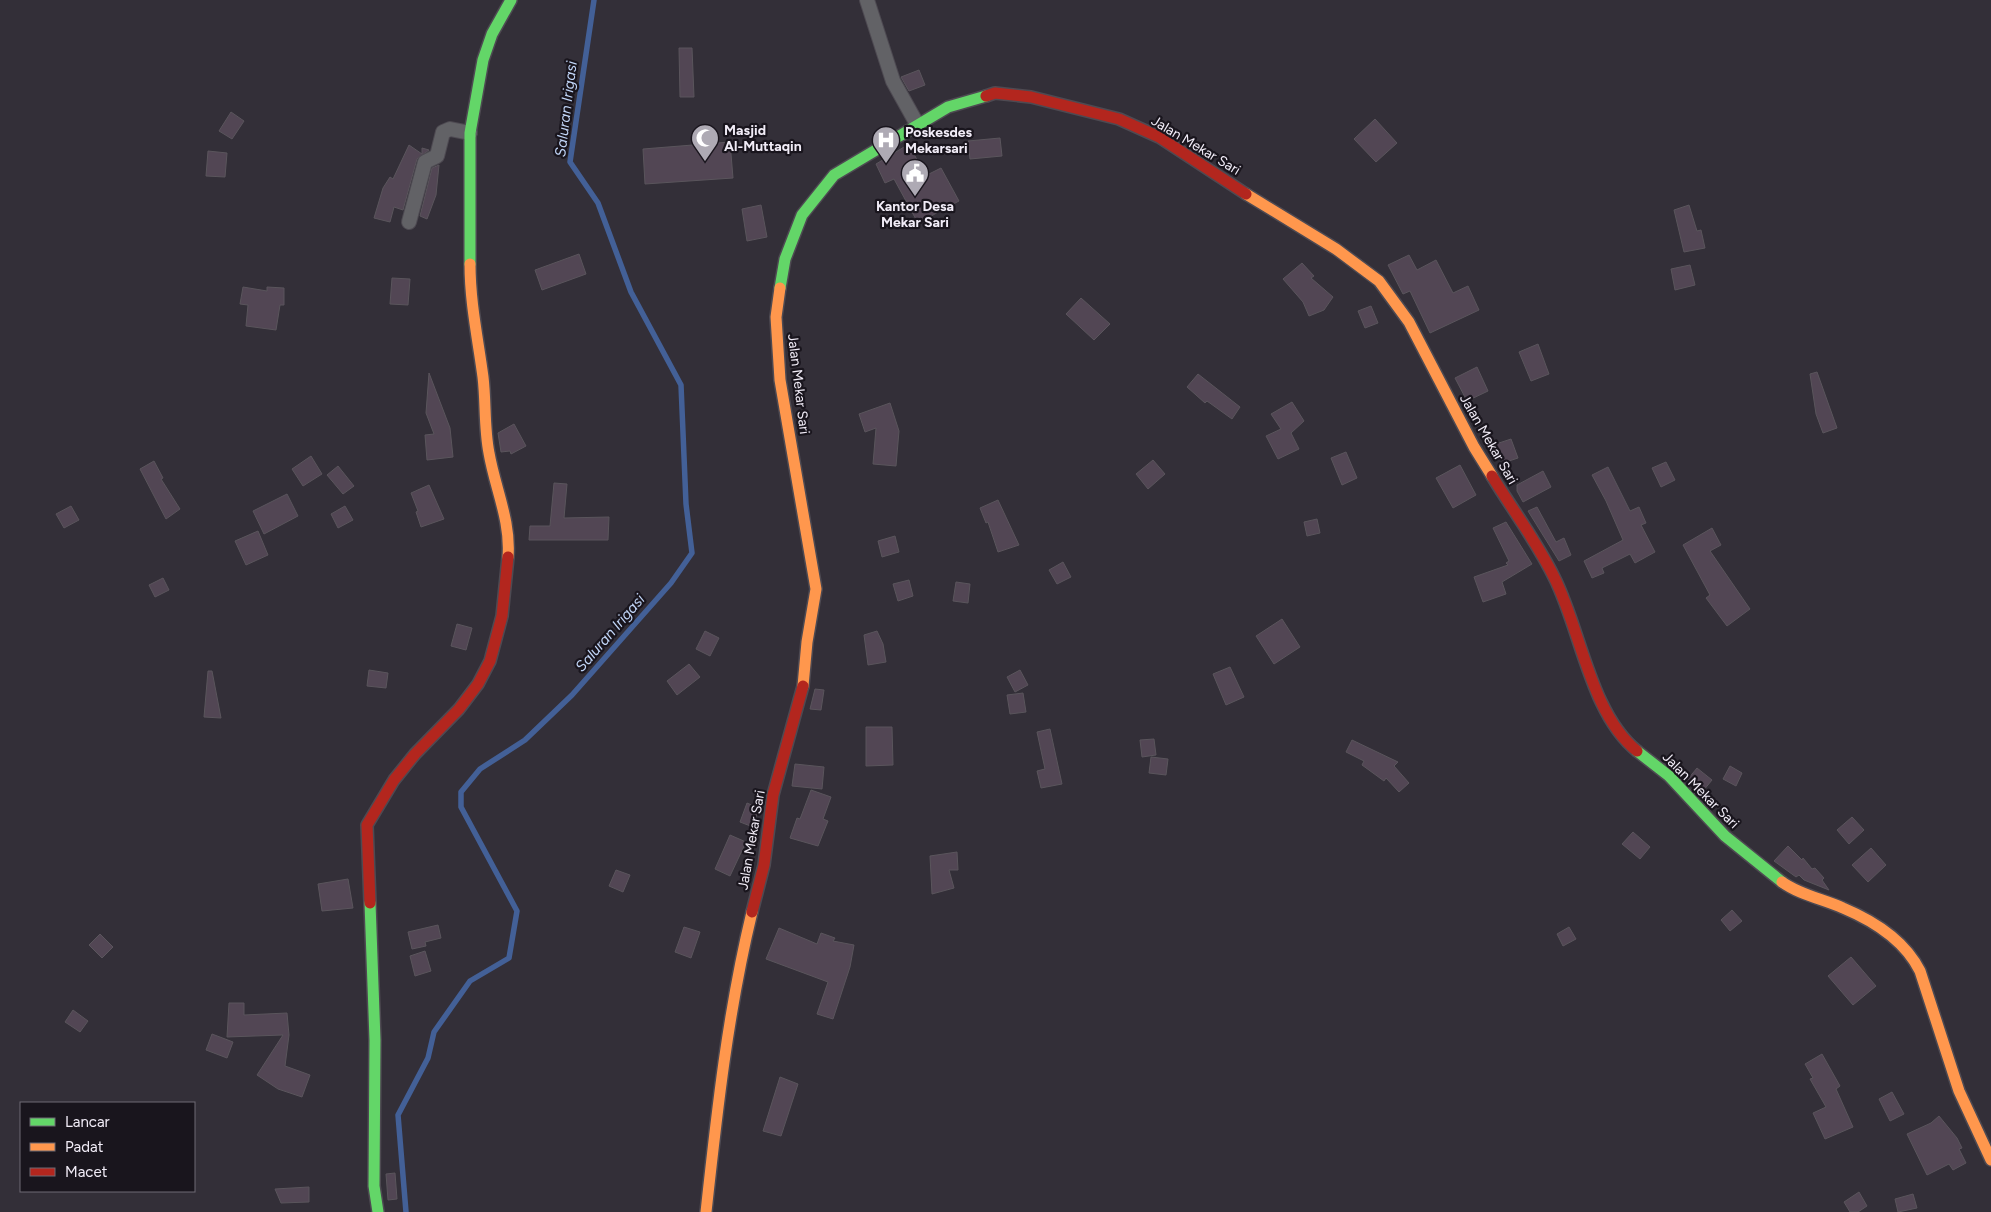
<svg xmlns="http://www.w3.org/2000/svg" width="1991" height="1212" viewBox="0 0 1991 1212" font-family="Figtree,sans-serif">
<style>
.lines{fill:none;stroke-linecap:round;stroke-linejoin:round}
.stream{stroke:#436097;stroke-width:5.5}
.building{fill:#524654;stroke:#5a555c}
.street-casing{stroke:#4e4a52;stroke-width:16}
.fast-casing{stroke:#4e4a52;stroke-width:14}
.slow-casing{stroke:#4e4a52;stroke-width:14}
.jam-casing{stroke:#4e4a52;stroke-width:14}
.street{stroke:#626266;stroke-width:14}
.fast{stroke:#63d668;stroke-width:11}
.slow{stroke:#ff974d;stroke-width:11}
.jam{stroke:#b3261e;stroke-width:11}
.labels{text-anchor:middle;stroke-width:4.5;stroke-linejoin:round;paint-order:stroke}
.poi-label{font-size:14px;font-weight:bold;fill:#f1ecf7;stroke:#19151d;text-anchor:start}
.street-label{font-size:14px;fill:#f1ecf7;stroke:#19151d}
.water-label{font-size:15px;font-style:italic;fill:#c1d5f7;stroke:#19151d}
</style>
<rect width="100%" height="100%" fill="#332f38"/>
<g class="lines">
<!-- stream -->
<polyline class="stream" points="406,1212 398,1115 428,1058 434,1032 470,981 509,958 517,911 461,807 461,792 480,769 525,740 572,695 671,583 692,553 686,504 681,385 631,292 598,203 570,162 594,0"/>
</g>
<!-- building -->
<g class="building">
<polygon points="679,48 692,48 694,97 680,97"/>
<polygon points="919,70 925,85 909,91 901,77"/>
<polygon points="231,112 244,121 232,139 219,131"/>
<polygon points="1375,119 1397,143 1376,162 1354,139"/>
<polygon points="1000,138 1002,156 970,159 968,141"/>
<polygon points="730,142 733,178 645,184 643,149"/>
<polygon points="909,144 925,176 941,168 959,201 918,223 894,179 885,183 876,164"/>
<polygon points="409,145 422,154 422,148 429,150 417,159 403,210 394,207 390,222 374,218 383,188 390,177 393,179"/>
<polygon points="208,151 227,153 225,177 206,176"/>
<polygon points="439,165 436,195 427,219 420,216 432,168"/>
<polygon points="761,205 767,237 747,241 742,209"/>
<polygon points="1689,205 1697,231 1701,230 1705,248 1684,252 1674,210"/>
<polygon points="579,254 586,274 542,290 535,270"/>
<polygon points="1409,255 1417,270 1436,260 1453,293 1468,286 1479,310 1430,333 1410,291 1403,294 1388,265"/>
<polygon points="1302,263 1314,276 1311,278 1333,297 1324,310 1309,316 1303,302 1283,279"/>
<polygon points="1690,265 1695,285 1675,290 1671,269"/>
<polygon points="392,278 410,279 408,305 390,304"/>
<polygon points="243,287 267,291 267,287 284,288 284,305 280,305 276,330 246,326 248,305 240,304"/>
<polygon points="1081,298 1110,324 1094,340 1066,314"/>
<polygon points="1371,306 1378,323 1365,328 1358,311"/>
<polygon points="1538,344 1549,374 1531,381 1519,352"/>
<polygon points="1477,367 1488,391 1467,401 1455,378"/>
<polygon points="1817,372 1837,428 1823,433 1816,414 1810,374"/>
<polygon points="429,373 450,428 453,457 427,460 425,435 434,434 426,413"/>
<polygon points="1198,374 1240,407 1232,419 1207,401 1205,403 1187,387"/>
<polygon points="1292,402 1304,421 1291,433 1299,449 1278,459 1266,436 1281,429 1271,414"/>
<polygon points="890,403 899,431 896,466 873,464 876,428 865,432 859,414"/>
<polygon points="514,424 526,446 511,454 510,451 501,452 498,433"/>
<polygon points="1511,439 1518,458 1503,463 1496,444"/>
<polygon points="1346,452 1357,478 1342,485 1331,458"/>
<polygon points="311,456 322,474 303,486 292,469"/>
<polygon points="1153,460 1165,474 1148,489 1136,474"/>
<polygon points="154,461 163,478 161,479 180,509 166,519 140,469"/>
<polygon points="1666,462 1675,480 1661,487 1652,468"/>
<polygon points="1460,465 1476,495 1453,508 1436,478"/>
<polygon points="338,466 354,486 343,494 327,475"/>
<polygon points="1608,467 1630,511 1639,507 1646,523 1641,525 1655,552 1635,563 1630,554 1602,568 1604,573 1592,578 1584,561 1623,540 1606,501 1592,475"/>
<polygon points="1543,471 1551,487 1523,502 1517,491 1517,485"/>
<polygon points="554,483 567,484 564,518 609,517 608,540 529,540 530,526 550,526"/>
<polygon points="429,485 444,519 421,527 416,512 418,511 411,493"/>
<polygon points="287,494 298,516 264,534 253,511"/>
<polygon points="998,500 1019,545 998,552 988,522 986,523 980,508"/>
<polygon points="71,506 79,520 64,528 56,514"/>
<polygon points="345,506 353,520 338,528 331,514"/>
<polygon points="1537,507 1556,542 1564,538 1571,555 1559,561 1528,511"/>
<polygon points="1317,519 1320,533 1307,536 1304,522"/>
<polygon points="1506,522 1532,564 1502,582 1506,594 1483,602 1474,577 1508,565 1506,563 1509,561 1493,528"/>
<polygon points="1712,528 1721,545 1710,551 1750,609 1727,626 1706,598 1710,595 1683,545"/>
<polygon points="258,531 268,555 246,565 235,541"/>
<polygon points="895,536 899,552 882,557 878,541"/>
<polygon points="1063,562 1071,577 1057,584 1049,570"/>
<polygon points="163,578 169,590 155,597 149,585"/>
<polygon points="909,580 913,596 898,601 893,584"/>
<polygon points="956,582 970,584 968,603 953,601"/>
<polygon points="1282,619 1300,647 1274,664 1256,636"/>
<polygon points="457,624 472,628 466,650 451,646"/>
<polygon points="705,631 719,638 710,656 696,649"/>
<polygon points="877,631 883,644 886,662 868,665 864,635"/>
<polygon points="689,664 700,677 677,695 667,681"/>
<polygon points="1230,667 1244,697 1226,705 1213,674"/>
<polygon points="369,670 388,673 386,688 367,686"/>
<polygon points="1020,670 1028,685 1015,692 1007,677"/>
<polygon points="208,671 212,671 221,718 204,717"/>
<polygon points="815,689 824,690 821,710 810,709"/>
<polygon points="1023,693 1026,712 1010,714 1007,695"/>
<polygon points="866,727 892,727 893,765 866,766"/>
<polygon points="1050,729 1062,784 1041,788 1037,771 1045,769 1037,732"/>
<polygon points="1154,739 1156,755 1142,757 1140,740"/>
<polygon points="1352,740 1398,762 1394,766 1409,783 1399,792 1386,778 1384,781 1362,765 1364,761 1346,752"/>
<polygon points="1151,757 1168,759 1166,775 1149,773"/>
<polygon points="795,764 824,767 822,789 792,786"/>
<polygon points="1730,766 1742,773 1736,786 1723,779"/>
<polygon points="1697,768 1712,780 1703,791 1688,779"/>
<polygon points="811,790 831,797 823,819 828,821 818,846 790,838 797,818 800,819"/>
<polygon points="747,803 759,808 753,827 740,822"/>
<polygon points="1852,817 1864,830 1849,844 1837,830"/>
<polygon points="1633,832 1650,847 1640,859 1622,844"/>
<polygon points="730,835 746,842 730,876 715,869"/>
<polygon points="1788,846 1802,860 1803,858 1812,869 1815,868 1824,878 1822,880 1829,890 1804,880 1799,875 1796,877 1774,861"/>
<polygon points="1871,848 1886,865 1868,882 1852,865"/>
<polygon points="957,852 958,870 949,870 954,888 932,894 930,856"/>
<polygon points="616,870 630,875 623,892 609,886"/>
<polygon points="348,879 353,908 322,911 318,884"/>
<polygon points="1732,910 1742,921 1730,931 1721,920"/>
<polygon points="438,925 441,938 425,942 426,946 412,949 408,932"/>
<polygon points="684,927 700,932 691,958 675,952"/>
<polygon points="1569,927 1576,939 1563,946 1557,934"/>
<polygon points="779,928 817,944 821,933 835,938 833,941 854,945 850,967 833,1019 817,1014 828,982 766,959"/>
<polygon points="100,934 113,947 102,958 89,945"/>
<polygon points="425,951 431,971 415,976 410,956"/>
<polygon points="1851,957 1876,986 1853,1005 1828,976"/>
<polygon points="229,1003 244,1003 244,1015 287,1013 289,1035 285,1066 310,1075 302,1097 278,1089 257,1075 283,1035 227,1037"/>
<polygon points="73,1010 88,1021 80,1032 65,1022"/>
<polygon points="212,1034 233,1042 227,1058 206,1050"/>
<polygon points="1822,1054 1840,1086 1836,1089 1853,1127 1825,1139 1813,1113 1826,1107 1810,1079 1813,1078 1805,1064"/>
<polygon points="780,1077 798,1084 781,1136 763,1131"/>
<polygon points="1892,1092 1904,1114 1890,1121 1879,1099"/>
<polygon points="1939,1116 1957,1138 1962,1148 1959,1149 1966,1163 1953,1170 1949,1164 1927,1175 1907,1134 1931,1123"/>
<polygon points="395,1173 397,1199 388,1200 386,1174"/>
<polygon points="309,1187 309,1202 281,1203 275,1189"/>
<polygon points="1859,1192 1867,1206 1858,1212 1850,1212 1844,1202"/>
<polygon points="1913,1194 1917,1208 1898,1212 1895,1199"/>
</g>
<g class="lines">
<!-- street casing -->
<g class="street-casing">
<g id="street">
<polyline points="867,0 893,81 917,124"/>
<polyline points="409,222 425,162 437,156 443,132 450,129 470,133"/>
</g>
</g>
<!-- fast casing -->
<g class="fast-casing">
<g id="fast">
<polyline points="470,264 470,133 483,60 492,34 511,0"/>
<polyline points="780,288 785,259 802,215 834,175 948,107 986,96"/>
<polyline points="1637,751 1669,776 1725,836 1782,882"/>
<polyline points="370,903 375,1040 374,1186 378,1212"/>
</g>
</g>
<!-- slow casing -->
<g class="slow-casing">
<g id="slow">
<polyline points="1246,194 1336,249 1379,281 1409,322 1474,447 1492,476"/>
<path d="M470 264C470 303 478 339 483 377 486 402 484 428 489 453 495 488 511 521 508 557"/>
<polyline points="780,288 776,317 780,380 816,589 807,642 803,686"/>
<path d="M1782 882C1800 895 1823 899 1843 908 1874 921 1905 941 1920 971L1959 1091 1991 1160"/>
<path d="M706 1212C717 1111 728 1011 752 912"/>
</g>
</g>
<!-- jam casing -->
<g class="jam-casing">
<g id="jam">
<polyline points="986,96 995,93 1031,97 1119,119 1159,137 1246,194"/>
<path d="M1492 476C1512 509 1537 542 1554 577 1581 630 1590 713 1637 751"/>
<polyline points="370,903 367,825 394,780 415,754 459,709 478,684 490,661 502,616 508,557"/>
<polyline points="752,912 764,865 773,795 803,686"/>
</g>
</g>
<!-- street -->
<use href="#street" class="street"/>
<!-- fast -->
<use href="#fast" class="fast"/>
<!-- slow -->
<use href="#slow" class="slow"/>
<!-- jam -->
<use href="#jam" class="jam"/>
</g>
<!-- icons -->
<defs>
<g id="mosque-pin" transform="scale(1.4375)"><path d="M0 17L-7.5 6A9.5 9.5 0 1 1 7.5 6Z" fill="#aeaab4" stroke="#19151d"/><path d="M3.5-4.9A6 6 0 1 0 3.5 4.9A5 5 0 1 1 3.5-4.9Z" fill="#fff"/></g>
<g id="hospital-pin" transform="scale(1.4375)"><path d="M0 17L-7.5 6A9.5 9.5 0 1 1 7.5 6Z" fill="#aeaab4" stroke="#19151d"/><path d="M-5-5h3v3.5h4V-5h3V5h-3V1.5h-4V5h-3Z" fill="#fff"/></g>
<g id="civic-pin" transform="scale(1.4375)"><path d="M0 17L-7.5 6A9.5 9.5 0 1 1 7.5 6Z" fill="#aeaab4" stroke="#19151d"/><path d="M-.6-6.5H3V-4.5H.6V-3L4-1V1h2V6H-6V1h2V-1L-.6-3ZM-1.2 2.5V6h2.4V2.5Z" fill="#fff"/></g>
</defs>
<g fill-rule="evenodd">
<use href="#mosque-pin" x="705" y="138"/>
<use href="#hospital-pin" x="886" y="140"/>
<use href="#civic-pin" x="915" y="173"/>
</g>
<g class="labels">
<!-- poi labels -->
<g class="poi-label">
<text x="724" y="135">Masjid<tspan x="724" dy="16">Al-Muttaqin</tspan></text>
<text x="905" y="137">Poskesdes<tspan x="905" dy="16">Mekarsari</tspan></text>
<text x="915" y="211" text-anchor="middle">Kantor Desa<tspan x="915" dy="16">Mekar Sari</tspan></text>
</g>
<!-- street labels -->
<g class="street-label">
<text transform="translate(1196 145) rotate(31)" y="5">Jalan Mekar Sari</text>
<text transform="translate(799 384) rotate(83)" y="5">Jalan Mekar Sari</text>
<text transform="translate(1489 439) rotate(60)" y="5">Jalan Mekar Sari</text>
<text transform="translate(1701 790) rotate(45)" y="5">Jalan Mekar Sari</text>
<text transform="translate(751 840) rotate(-80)" y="5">Jalan Mekar Sari</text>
</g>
<!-- water labels -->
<g class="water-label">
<text transform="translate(566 109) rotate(-83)" y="5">Saluran Irigasi</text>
<text transform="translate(610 633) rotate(-49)" y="5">Saluran Irigasi</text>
</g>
</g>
<!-- legend -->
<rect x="20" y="1102" width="175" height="90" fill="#19151d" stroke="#6f6b74"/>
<rect x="30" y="1118" width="25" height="8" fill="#63d668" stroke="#6f6b74"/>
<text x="65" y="1127" font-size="15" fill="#f1ecf7">Lancar</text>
<rect x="30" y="1143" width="25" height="8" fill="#ff974d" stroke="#6f6b74"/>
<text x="65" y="1152" font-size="15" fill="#f1ecf7">Padat</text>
<rect x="30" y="1168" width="25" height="8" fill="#b3261e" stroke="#6f6b74"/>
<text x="65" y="1177" font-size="15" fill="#f1ecf7">Macet</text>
</svg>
